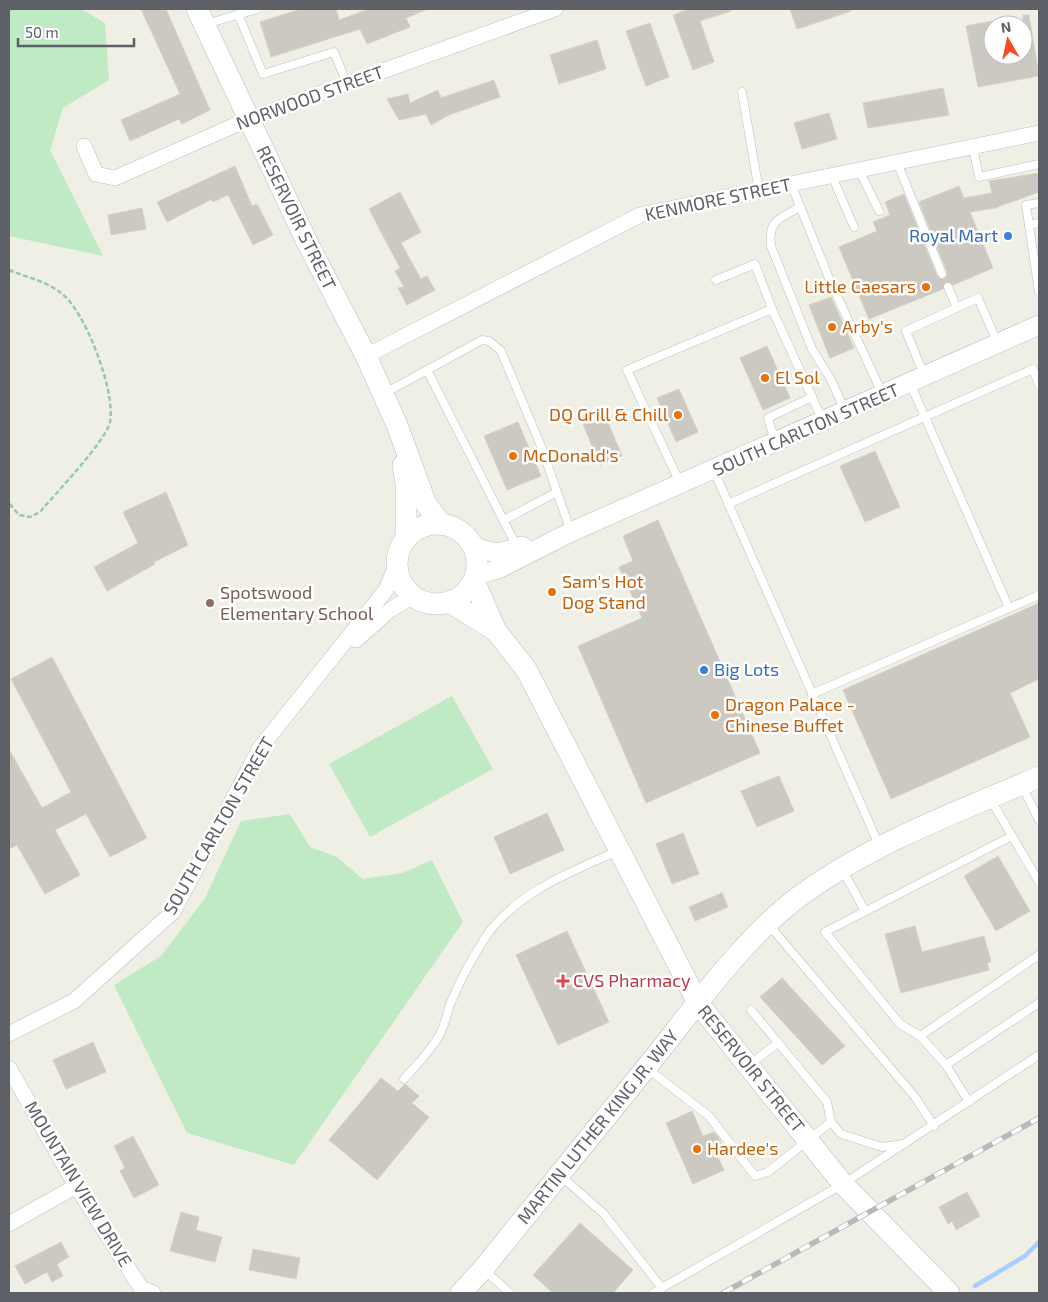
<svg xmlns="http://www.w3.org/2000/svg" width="1048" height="1302" viewBox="0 0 1048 1302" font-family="'Exo 2',sans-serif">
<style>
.green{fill:#c0eac4}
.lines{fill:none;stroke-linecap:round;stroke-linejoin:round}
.stream{stroke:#a6cfff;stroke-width:4.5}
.building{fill:#ccc9c2;stroke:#d6d2c3}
.service-casing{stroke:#bdbec5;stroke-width:9}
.minor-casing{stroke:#bdbec5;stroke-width:16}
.tertiary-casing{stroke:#bdbec5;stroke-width:20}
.secondary-casing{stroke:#babdc4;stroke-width:22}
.path{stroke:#97c9aa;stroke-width:2.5;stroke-dasharray:5 2.5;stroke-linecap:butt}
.service{stroke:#fff;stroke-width:8}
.minor{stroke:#fff;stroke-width:15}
.tertiary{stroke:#fff;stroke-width:19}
.secondary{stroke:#fff;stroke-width:21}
.rail-casing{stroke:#b8b9ba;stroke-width:5.5}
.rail{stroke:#fff;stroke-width:4;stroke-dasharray:11;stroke-linecap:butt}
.shop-dot{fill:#3f7fe0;stroke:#fff;stroke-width:2}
.food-dot{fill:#e8710a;stroke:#fff;stroke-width:2}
.education-dot{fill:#8d6e63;stroke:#fff;stroke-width:2}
.health-dot{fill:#e0444e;stroke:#fff;stroke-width:2}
.labels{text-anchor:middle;stroke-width:5;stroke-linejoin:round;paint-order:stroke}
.street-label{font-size:18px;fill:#5d6067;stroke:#fff}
.shop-label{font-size:18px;fill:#366cbe;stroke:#fff;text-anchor:end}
.food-label{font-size:18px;fill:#c56008;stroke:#fff;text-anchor:start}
.education-label{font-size:18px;fill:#785e54;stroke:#fff;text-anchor:start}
.health-label{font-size:18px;fill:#be3a42;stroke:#fff;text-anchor:start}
</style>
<rect width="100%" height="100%" fill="#f0efe5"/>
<!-- green -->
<g class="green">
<polygon points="9,9 81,9 105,23 109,80 63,108 50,150 103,256 9,236"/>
<polygon points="452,696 493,769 370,837 329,764"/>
<polygon points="290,814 310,847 337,857 363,879 402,873 432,860 463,922 294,1165 187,1133 114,985 161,956 205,898 241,821"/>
</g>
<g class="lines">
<!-- stream -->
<polyline class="stream" points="975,1286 1025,1256 1039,1242"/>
</g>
<!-- building -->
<g class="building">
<polygon points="141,9 166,9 210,110 182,124 179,119 130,141 121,120 180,94"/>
<polygon points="301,9 336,9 339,20 369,9 428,9 406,18 410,27 367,44 360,29 271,57 260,22"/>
<polygon points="689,9 730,9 731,11 700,21 714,62 693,70 673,15"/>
<polygon points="790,9 850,9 851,11 797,29"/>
<polygon points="1023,15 1029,15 1039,76 978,87 966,26 993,21 993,55 1023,55"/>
<polygon points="650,23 669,77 646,86 626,31"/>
<polygon points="597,40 606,69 559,84 550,55"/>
<polygon points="494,80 500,97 449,115 431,125 426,114 399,120 387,99 408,94 410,103 438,90 441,98"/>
<polygon points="943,88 949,115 868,128 863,103"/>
<polygon points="829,113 837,139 802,149 794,123"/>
<polygon points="235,166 252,206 257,204 273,235 253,245 228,195 213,202 212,199 167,222 157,202"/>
<polygon points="1039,173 1039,192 995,208 970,212 993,268 953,285 946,282 943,289 869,319 839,247 877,231 873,222 890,215 885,202 904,194 937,276 944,279 947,272 919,202 959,186 964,198 992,193 989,181"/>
<polygon points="400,192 421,232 401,243 421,279 427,276 435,290 407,305 398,288 404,287 395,271 400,268 369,209"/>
<polygon points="142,208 146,229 111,235 108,215"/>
<polygon points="831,297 854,348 830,358 809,305"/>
<polygon points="767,346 790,398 763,410 740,358"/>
<polygon points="679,389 698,432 676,442 657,398"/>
<polygon points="605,415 622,456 600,465 583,424"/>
<polygon points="518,422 541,476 507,490 484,436"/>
<polygon points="875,451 900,507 865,522 840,466"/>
<polygon points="166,492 188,545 154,562 155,564 107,591 94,567 138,543 123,512"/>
<polygon points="658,520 760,753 646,803 578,646 642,618 619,567 633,561 623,536"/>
<polygon points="1039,603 1039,679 1010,693 1030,737 891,799 843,690"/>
<polygon points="52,657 147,838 110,857 86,814 55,830 80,875 45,894 17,845 9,849 9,749 42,808 71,792 11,679"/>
<polygon points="779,776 794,811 757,827 741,791"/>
<polygon points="547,813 564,850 510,874 494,837"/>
<polygon points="683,833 699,874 672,884 656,844"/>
<polygon points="998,856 1030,911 996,931 964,876"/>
<polygon points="722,893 728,907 695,921 689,907"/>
<polygon points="915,926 922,952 984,936 991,962 987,963 989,970 901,993 885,934"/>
<polygon points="567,931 609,1022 558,1045 516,955"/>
<polygon points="782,978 845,1046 822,1065 760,997"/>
<polygon points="93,1042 106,1072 66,1089 53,1060"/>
<polygon points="381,1078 398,1091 405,1084 419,1096 412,1103 429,1117 377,1180 329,1140"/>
<polygon points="692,1111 703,1136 714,1132 719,1138 722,1146 714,1149 724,1170 693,1184 666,1123"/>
<polygon points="133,1136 159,1185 134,1198 120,1171 125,1168 114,1146"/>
<polygon points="967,1192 980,1216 956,1230 952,1221 948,1224 939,1207"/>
<polygon points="181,1212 199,1217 196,1230 222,1237 215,1262 170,1251"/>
<polygon points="580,1223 633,1270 613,1293 553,1293 533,1275"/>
<polygon points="61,1242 69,1257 57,1264 63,1276 52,1282 47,1272 25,1284 15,1266"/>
<polygon points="253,1249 300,1258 296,1279 249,1270"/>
</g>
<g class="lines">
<!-- service casing -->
<g class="service-casing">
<g id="service">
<polyline points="238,14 263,74 334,52 347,84"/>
<polyline points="206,24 257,9"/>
<polyline points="742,92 759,191"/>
<polyline points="973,147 979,177 1039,164"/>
<polyline points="897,162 942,274"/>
<polyline points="859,170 879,211"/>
<polyline points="832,176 854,227"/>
<polyline points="791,184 831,283 882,393"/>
<polyline points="1039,203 1026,205 1039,292"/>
<path d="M800 207C779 219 768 220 771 246L812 349 830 378 845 410"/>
<polyline points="1029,225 1039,223"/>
<polyline points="948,287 957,308"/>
<polyline points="772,309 823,421"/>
<polyline points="427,370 517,547"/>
<polyline points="924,375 906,331 978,298 998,344"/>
<polyline points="910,383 1009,608"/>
<polyline points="385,393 482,340 489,341 501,351 541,446 571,532"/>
<polyline points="775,441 768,418 812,397"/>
<polyline points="714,471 879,845"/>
<polyline points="680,483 627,370 772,309 755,264 716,280"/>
<polyline points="728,504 1033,369 1039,385"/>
<polyline points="504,520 557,492"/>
<polyline points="812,694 1039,595"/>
<polyline points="1022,786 1039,820"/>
<polyline points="991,800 1039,882"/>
<polyline points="842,869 865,911"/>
<polyline points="769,925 915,1097 934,1126"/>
<polyline points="751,1010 827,1102 831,1122 841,1134 882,1147 904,1144"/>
<polyline points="920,1036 1039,955"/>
<polyline points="750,1064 778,1043"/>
<polyline points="946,1065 1039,1003"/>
<polyline points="648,1069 709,1116 755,1176 768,1172 831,1122"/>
<path d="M404 1079C416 1065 431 1051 440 1034 445 1025 447 1012 451 1002 460 981 471 960 483 941 512 894 570 872 618 851"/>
<polyline points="969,1102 946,1065 920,1036 900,1024 825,932 1012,836"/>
<polyline points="561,1176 603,1213 662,1288"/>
<polyline points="484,1270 510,1293"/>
<polyline points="653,1293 843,1184 1039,1055"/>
</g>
</g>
<!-- minor casing -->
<g class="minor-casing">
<g id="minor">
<polyline points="84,146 96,174 115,178 249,119 555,9"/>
<polyline points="366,356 640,215 1039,133"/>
<polyline points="356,640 390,610 413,596"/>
<polyline points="9,1034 74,1001 173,912 260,748 386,590 397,563"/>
<polyline points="9,1068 76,1186 141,1288 153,1293"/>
<polyline points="9,1224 76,1186"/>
</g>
</g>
<!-- tertiary casing -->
<g class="tertiary-casing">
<g id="tertiary">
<path d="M473 546C495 555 500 554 522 546"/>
<polyline points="475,576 498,569 571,532 1039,325"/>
</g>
</g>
<!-- secondary casing -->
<g class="secondary-casing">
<g id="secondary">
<polyline points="197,9 307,242 366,356 397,425 426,504 441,524"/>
<polyline points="403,465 406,483 406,539"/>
<circle cx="437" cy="564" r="40"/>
<polyline points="474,581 496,631 526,669 698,1003 843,1184 949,1293"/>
<polyline points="450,602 496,631"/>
<path d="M461 1293 483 1269C541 1197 600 1125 658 1053 699 1001 750 931 804 893 875 842 959 811 1039 777"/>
</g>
</g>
<!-- path -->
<path class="path" d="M9 270C26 277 46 281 61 293 85 310 116 392 110 422 106 441 55 494 40 512L30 517 19 515 9 503"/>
<!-- service -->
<use href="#service" class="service"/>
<!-- minor -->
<use href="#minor" class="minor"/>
<!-- tertiary -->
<use href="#tertiary" class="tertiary"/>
<!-- secondary -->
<use href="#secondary" class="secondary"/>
<!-- rail casing -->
<g class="rail-casing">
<polyline id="rail" points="723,1293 1039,1118"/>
</g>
<!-- rail -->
<use href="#rail" class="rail"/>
</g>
<!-- markers -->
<g class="shop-dot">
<circle cx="1008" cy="236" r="5"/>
<circle cx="704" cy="670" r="5"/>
</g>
<g class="food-dot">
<circle cx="926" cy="287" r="5"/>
<circle cx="832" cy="327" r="5"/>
<circle cx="765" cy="378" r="5"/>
<circle cx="678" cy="415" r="5"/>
<circle cx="513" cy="456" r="5"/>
<circle cx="552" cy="592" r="5"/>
<circle cx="715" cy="715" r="5"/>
<circle cx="697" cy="1149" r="5"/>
</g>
<circle class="education-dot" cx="210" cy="603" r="5"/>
<path class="health-dot" d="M560.5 973.5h5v5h5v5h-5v5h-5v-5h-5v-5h5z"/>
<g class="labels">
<!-- street labels -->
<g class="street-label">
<text transform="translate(310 98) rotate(-20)" y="6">NORWOOD STREET</text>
<text transform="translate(718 200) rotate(-12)" y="6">KENMORE STREET</text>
<text transform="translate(296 218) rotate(64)" y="6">RESERVOIR STREET</text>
<text transform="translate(806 430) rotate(-24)" y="6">SOUTH CARLTON STREET</text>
<text transform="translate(219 826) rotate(-60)" y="6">SOUTH CARLTON STREET</text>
<text transform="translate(751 1069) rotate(51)" y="6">RESERVOIR STREET</text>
<text transform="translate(598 1127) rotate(-51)" y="6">MARTIN LUTHER KING JR. WAY</text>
<text transform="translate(78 1184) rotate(59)" y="6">MOUNTAIN VIEW DRIVE</text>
</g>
<!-- shop labels -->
<g class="shop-label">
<text x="998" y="242">Royal Mart</text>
<text x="714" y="676" text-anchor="start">Big Lots</text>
</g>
<!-- food labels -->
<g class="food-label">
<text x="916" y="293" text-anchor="end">Little Caesars</text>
<text x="842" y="333">Arby's</text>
<text x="775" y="384">El Sol</text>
<text x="668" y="421" text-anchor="end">DQ Grill &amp; Chill</text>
<text x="523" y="462">McDonald's</text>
<text x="562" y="588">Sam's Hot<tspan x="562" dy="21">Dog Stand</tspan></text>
<text x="725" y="711">Dragon Palace -<tspan x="725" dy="21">Chinese Buffet</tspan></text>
<text x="707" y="1155">Hardee's</text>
</g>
<!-- education labels -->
<g class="education-label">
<text x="220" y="599">Spotswood<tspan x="220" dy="21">Elementary School</tspan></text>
</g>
<!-- health labels -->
<g class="health-label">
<text x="573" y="987">CVS Pharmacy</text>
</g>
</g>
<!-- border -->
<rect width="1048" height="1302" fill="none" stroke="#5d6067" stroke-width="20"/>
<!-- north arrow -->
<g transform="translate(1008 40) rotate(351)"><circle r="24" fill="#ffffff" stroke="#bebfc2"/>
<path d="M0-4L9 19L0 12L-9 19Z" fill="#f84b24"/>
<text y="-8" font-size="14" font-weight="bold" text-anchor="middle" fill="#5d6067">N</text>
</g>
<!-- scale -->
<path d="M18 38v8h116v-8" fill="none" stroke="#5d6067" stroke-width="2.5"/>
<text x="25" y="38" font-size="15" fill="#5d6067" stroke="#ffffff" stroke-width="4" paint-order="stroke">50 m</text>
</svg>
